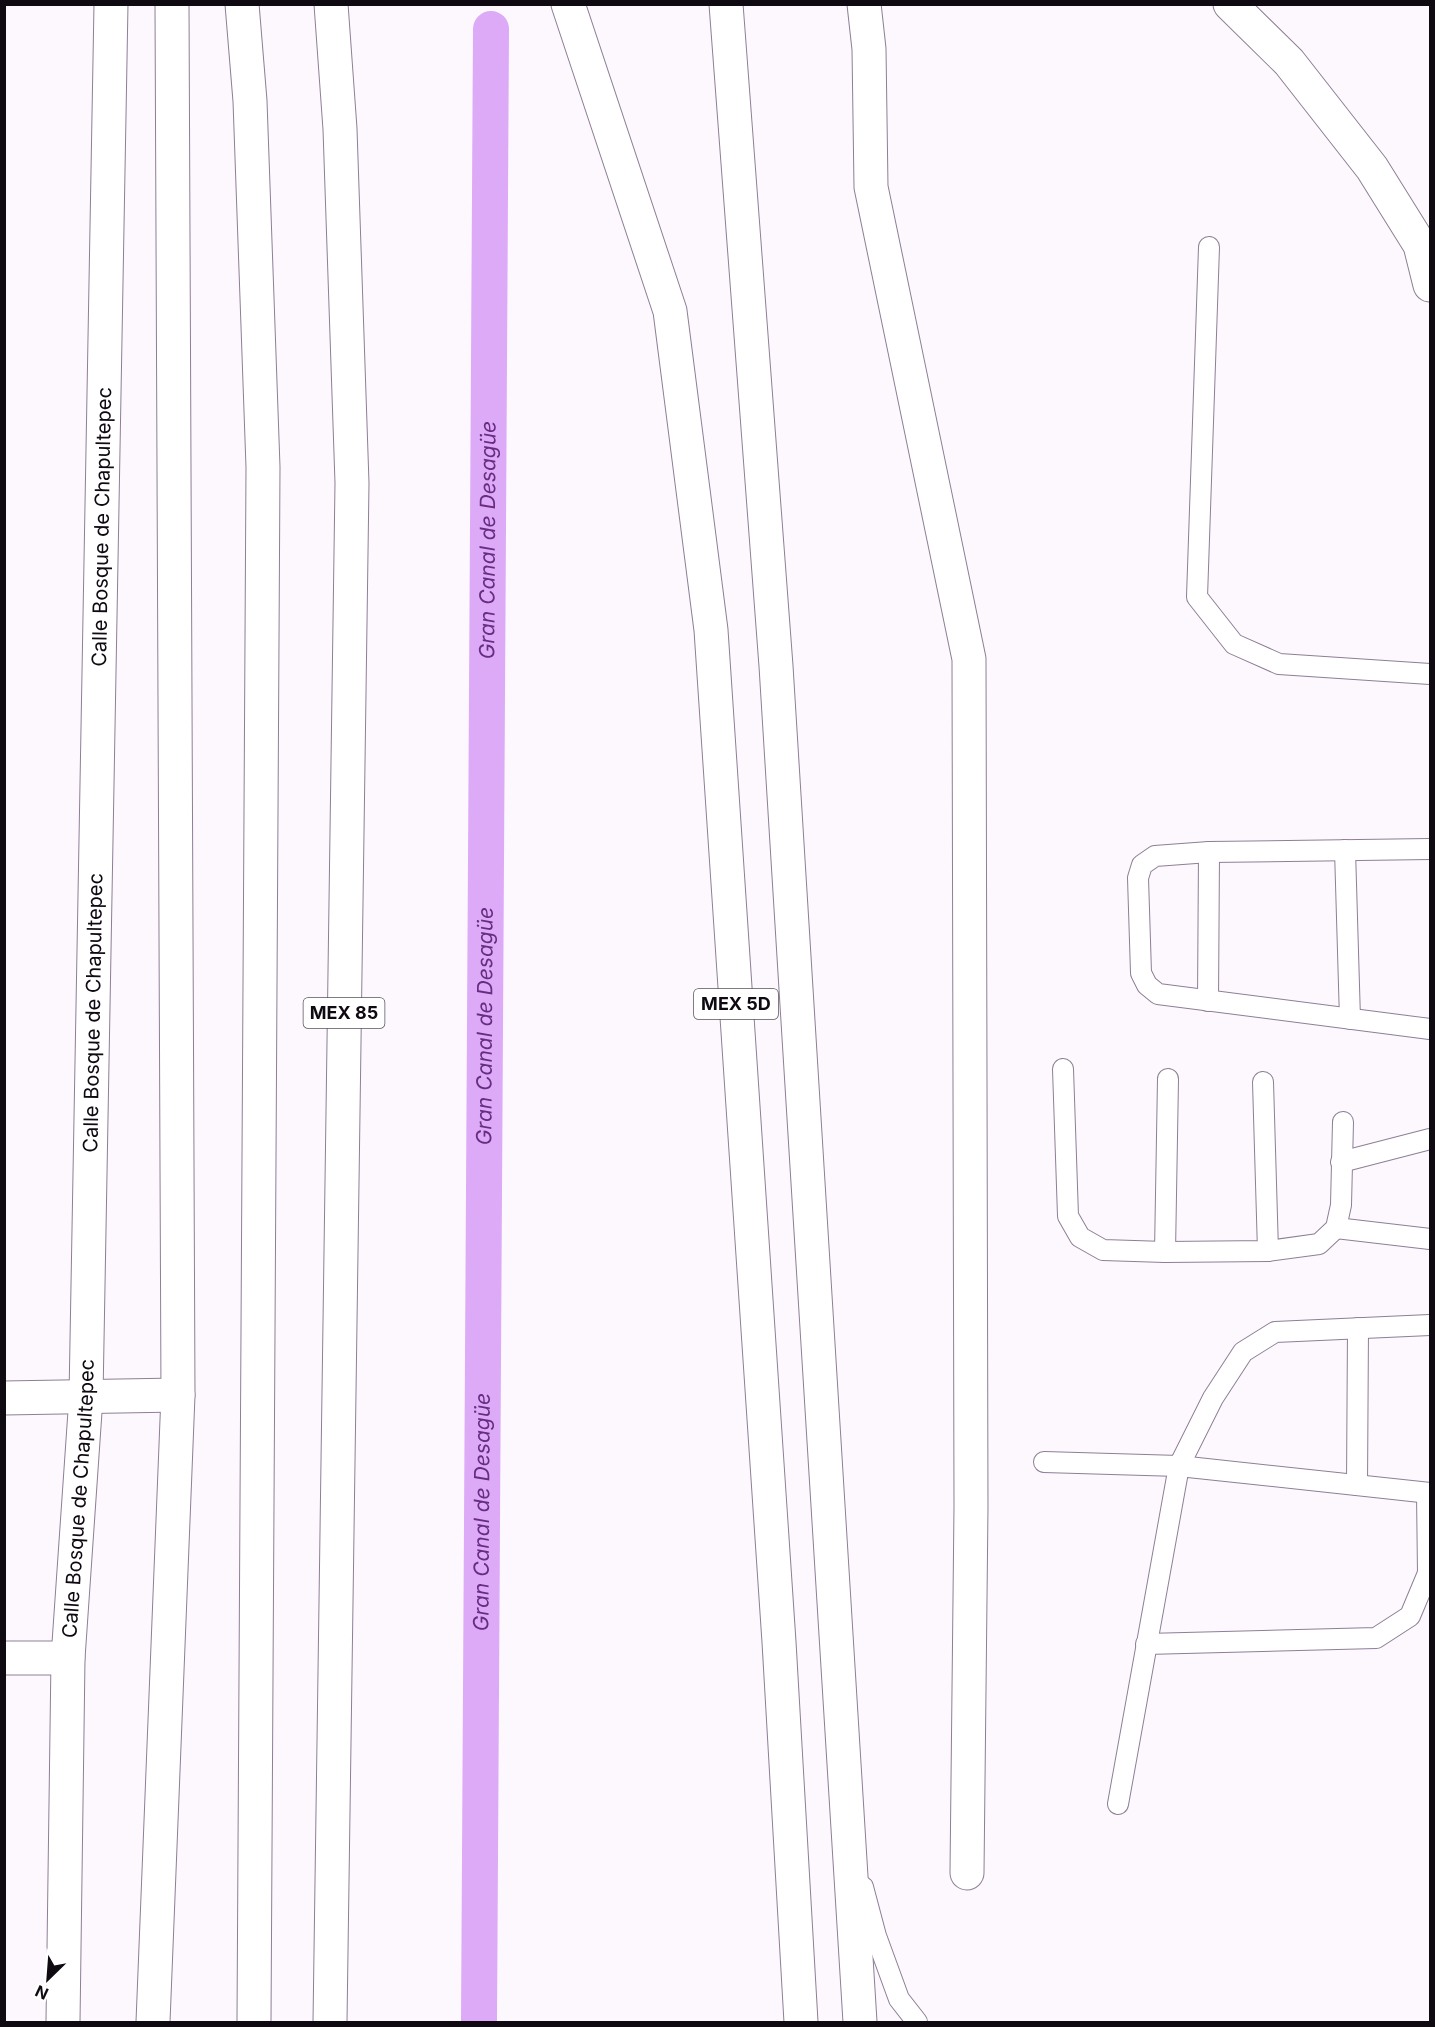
<svg xmlns="http://www.w3.org/2000/svg" width="1435" height="2027" viewBox="0 0 1435 2027" font-family="Inter,sans-serif">
<style>
.lines{fill:none;stroke-linecap:round;stroke-linejoin:round}
.canal{stroke:#dcaaf6;stroke-width:36}
.lane-casing{stroke:#8e7e96;stroke-width:22}
.street-casing{stroke:#8e7e96;stroke-width:35}
.secondary-casing{stroke:#8e7e96;stroke-width:35}
.highway-casing{stroke:#8e7e96;stroke-width:35}
.lane{stroke:#fff;stroke-width:20}
.street{stroke:#fff;stroke-width:33}
.secondary{stroke:#fff;stroke-width:33}
.highway{stroke:#fff;stroke-width:33}
.labels{text-anchor:middle;stroke-width:4.5;stroke-linejoin:round;paint-order:stroke}
.shield{fill:#fff;stroke:#575359;stroke-width:1.5}
.shield-label{font-size:18px;font-weight:bold;fill:#0f0912}
.street-label{font-size:20px;fill:#0f0912;stroke:#fff}
.water-label{font-size:21px;font-style:italic;fill:#682c83;stroke:#fff}
</style>
<rect width="100%" height="100%" fill="#fcf8fe"/>
<g class="lines">
<!-- canal -->
<path class="canal" id="s1" d="M479 2022 491 29"/>
<!-- lane casing -->
<g class="lane-casing">
<g id="lane">
<polyline points="1209,247 1197,597 1234,644 1279,664 1430,674"/>
<polyline points="1430,849 1209,852 1155,856 1142,865 1138,878 1141,973 1147,985 1158,994 1430,1029"/>
<polyline points="1345,850 1350,1019"/>
<polyline points="1208,1001 1209,852"/>
<polyline points="1063,1069 1068,1216 1080,1237 1103,1250 1165,1252 1268,1251 1319,1244 1336,1228 1341,1205 1343,1122"/>
<polyline points="1263,1082 1268,1251"/>
<polyline points="1341,1162 1430,1139"/>
<polyline points="1336,1228 1430,1239"/>
<polyline points="1165,1252 1168,1079"/>
<polyline points="1044,1462 1179,1466 1213,1398 1243,1352 1275,1332 1430,1325"/>
<polyline points="1357,1485 1358,1328"/>
<polyline points="1146,1644 1376,1638 1410,1616 1428,1573 1427,1493"/>
<polyline points="1118,1804 1179,1466 1430,1493"/>
<polyline points="863,1887 876,1936 899,1999 917,2022"/>
</g>
</g>
<!-- street casing -->
<g class="street-casing">
<g id="street">
<polyline points="864,4 869,49 871,187 969,659 971,1507 967,1873"/>
<polyline points="4,1398 178,1395"/>
<polyline points="4,1658 68,1658"/>
</g>
</g>
<!-- secondary casing -->
<g class="secondary-casing">
<g id="secondary">
<polyline points="1230,4 1289,62 1372,168 1420,245 1430,285"/>
<path id="s2" d="M63 2022 68 1658 86 1397 111 4"/>
<polyline points="153,2022 178,1395 172,4"/>
</g>
</g>
<!-- highway casing -->
<g class="highway-casing">
<g id="highway">
<polyline points="242,4 250,101 263,467 254,2022"/>
<polyline points="568,4 670,311 711,630 779,1642 801,2022"/>
<polyline points="726,4 776,666 860,2022"/>
<polyline points="330,2022 352,483 340,129 331,4"/>
</g>
</g>
<!-- lane -->
<use href="#lane" class="lane"/>
<!-- street -->
<use href="#street" class="street"/>
<!-- secondary -->
<use href="#secondary" class="secondary"/>
<!-- highway -->
<use href="#highway" class="highway"/>
</g>
<g class="labels">
<!-- shield labels -->
<g class="shield">
<rect x="694" y="989" width="84" height="30" rx="4.5"/>
<rect x="303.5" y="998" width="81" height="30" rx="4.5"/>
</g>
<g class="shield-label">
<text x="736" y="1010">MEX 5D</text>
<text x="344" y="1019">MEX 85</text>
</g>
<!-- street labels -->
<g class="street-label">
<text dy="7" stroke="none"><textPath href="#s2" startOffset="1496">Calle Bosque de Chapultepec</textPath></text>
<text dy="7" stroke="none"><textPath href="#s2" startOffset="1010">Calle Bosque de Chapultepec</textPath></text>
<text dy="7" stroke="none"><textPath href="#s2" startOffset="524">Calle Bosque de Chapultepec</textPath></text>
</g>
<!-- water labels -->
<g class="water-label">
<text dy="7" stroke="none"><textPath href="#s1" startOffset="1482">Gran Canal de Desagüe</textPath></text>
<text dy="7" stroke="none"><textPath href="#s1" startOffset="996">Gran Canal de Desagüe</textPath></text>
<text dy="7" stroke="none"><textPath href="#s1" startOffset="510">Gran Canal de Desagüe</textPath></text>
</g>
</g>
<!-- border -->
<rect width="1435" height="2027" fill="none" stroke="#0f0912" stroke-width="12"/>
<!-- north arrow -->
<g transform="translate(48 1979) rotate(205)" stroke="#ffffff" stroke-width="4.5" paint-order="stroke">
<path d="M0-4.5L10 22L0 15L-10 22Z" fill="#0f0912"/>
<text y="-9" font-size="16" font-weight="bold" text-anchor="middle" fill="#0f0912">N</text>
</g>
</svg>
